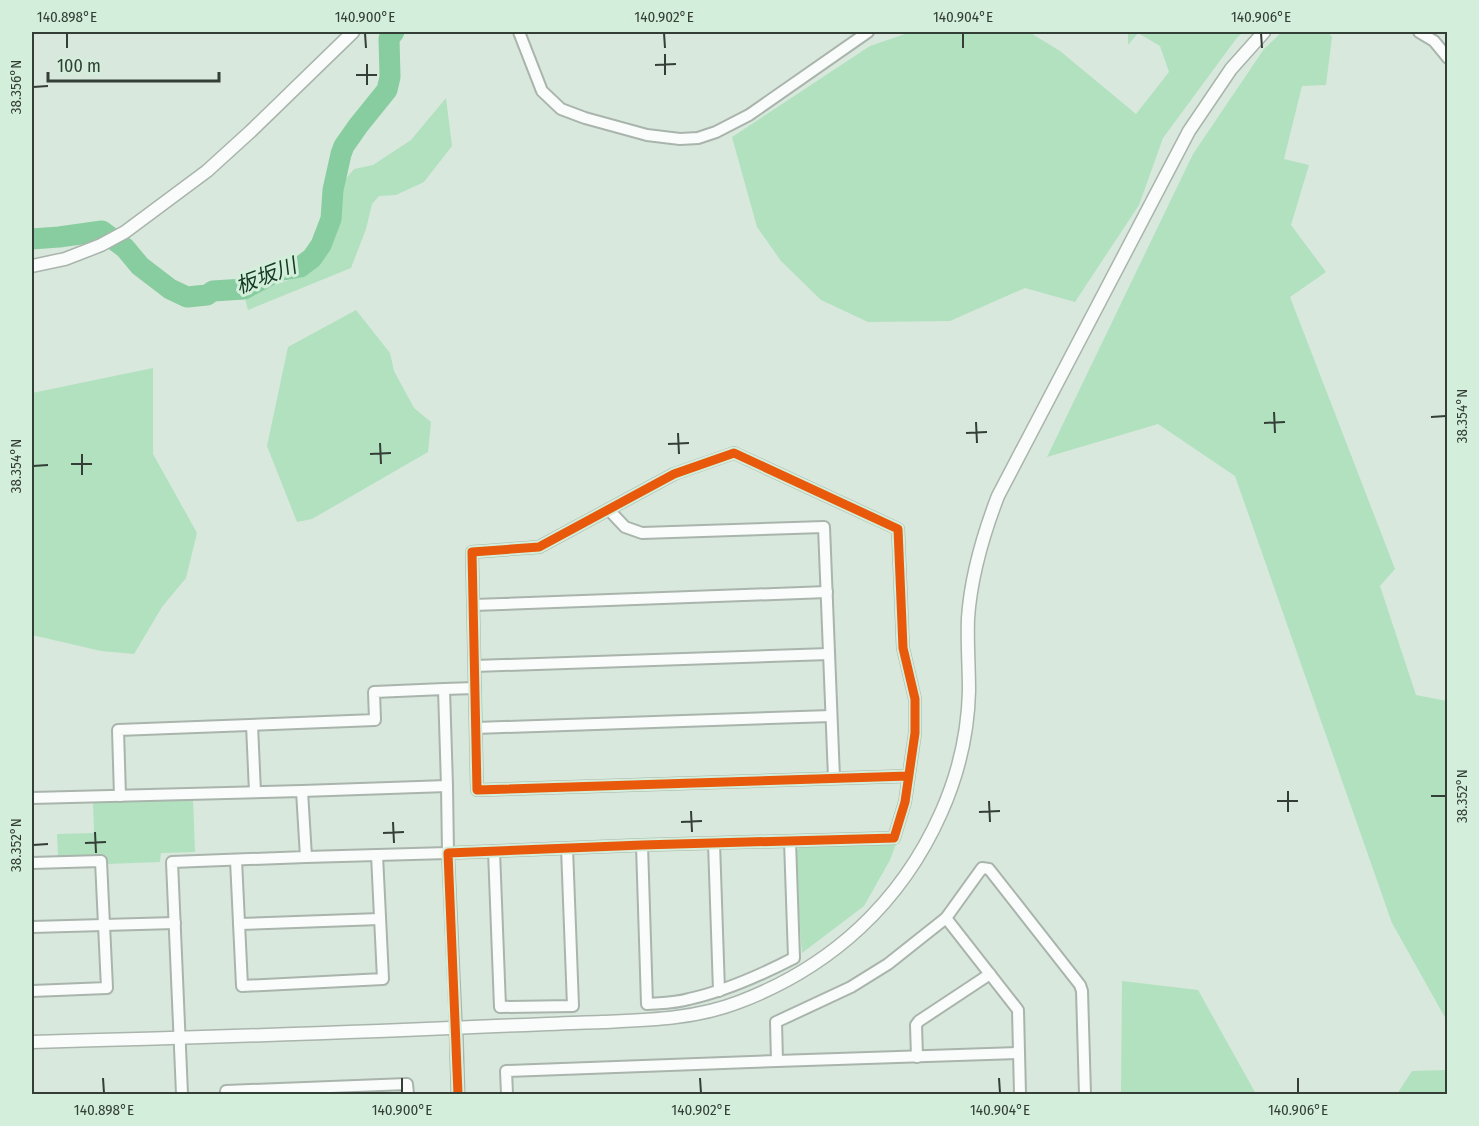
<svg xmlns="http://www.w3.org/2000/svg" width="1479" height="1126" viewBox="0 0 1479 1126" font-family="'Fira Sans Condensed','Noto Sans JP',sans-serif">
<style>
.green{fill:#b1e1bf}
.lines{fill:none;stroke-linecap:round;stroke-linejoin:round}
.river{stroke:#88cd9f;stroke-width:21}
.minor-casing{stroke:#a9b4ac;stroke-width:14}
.tertiary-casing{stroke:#a9b4ac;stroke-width:15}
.minor{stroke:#f9fcfa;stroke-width:10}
.tertiary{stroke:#f9fcfa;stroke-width:12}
.cycleway-casing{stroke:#d3eeda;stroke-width:13}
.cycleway{stroke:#e8590c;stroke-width:9}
.ticks{fill:none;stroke:#333e36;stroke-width:2}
.labels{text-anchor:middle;stroke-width:6;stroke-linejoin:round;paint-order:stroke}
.water-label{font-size:21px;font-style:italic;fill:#123921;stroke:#d3eeda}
.neatline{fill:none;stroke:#333e36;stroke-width:2}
.ticks-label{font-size:15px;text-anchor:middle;fill:#333e36}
</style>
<rect width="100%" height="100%" fill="#d9e8dd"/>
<!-- green -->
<g class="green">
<polygon points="911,32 1029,32 1060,51 1136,114 1169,72 1160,46 1138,33 1128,45 1128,32 1243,32 1236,39 1163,138 1139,205 1075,302 1025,288 950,321 868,322 821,300 781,261 757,227 732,137 870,46"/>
<polygon points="1282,32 1328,32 1332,37 1326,85 1302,86 1284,159 1309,165 1291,225 1326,272 1290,297 1395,569 1380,586 1416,695 1447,701 1447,1021 1392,923 1235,476 1158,424 1047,457 1193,154 1264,49"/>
<polygon points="446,98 452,146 424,182 396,195 379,196 372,204 366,229 351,268 248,310 244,295 295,278 322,259 344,181 354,169 373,165 411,140"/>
<polygon points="356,310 390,353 394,371 414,408 431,422 428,452 312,519 297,522 267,446 288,347"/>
<polygon points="153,368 153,454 197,533 186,578 162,607 134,654 101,651 32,635 32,393"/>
<polygon points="193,798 195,852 161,853 160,862 107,864 106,855 58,856 57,834 94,833 93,802"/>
<polygon points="896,844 890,860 864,906 802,953 794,853 801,846"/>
<polygon points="1122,981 1198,990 1256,1094 1121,1094"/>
<polygon points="1447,1070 1447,1094 1397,1094 1412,1071"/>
</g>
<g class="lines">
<!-- river -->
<polyline class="river" points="32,239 59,237 102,231 125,248 140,266 170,289 187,297 207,295 213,291 244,289 278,271 300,267 312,258 321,245 331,219 333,190 341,154 344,146 358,126 387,90 390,77 389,38 394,32"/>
<!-- minor casing -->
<g class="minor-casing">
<g id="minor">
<polyline points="519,32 542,91 561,109 585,118 647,135 680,139 698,138 716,132 749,115 868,32"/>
<polyline points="1419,32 1434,41 1448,58"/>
<polyline points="609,510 625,527 642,533 824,527 834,778"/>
<polyline points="473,605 827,592"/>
<polyline points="475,666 829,654"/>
<polyline points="444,689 475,688"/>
<polyline points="252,725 255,792"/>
<polyline points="476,728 831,716"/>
<polyline points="120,796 118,730 375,720 374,692 444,689 447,786 302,791"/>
<polyline points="32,798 302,791 306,857 172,862 182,1094"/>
<polyline points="714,843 719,991"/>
<path d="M642 845 647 1004C661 1003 676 1003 689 999 726 991 761 975 794 958L790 841"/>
<polyline points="494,851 500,1007 573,1006 567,848"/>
<polyline points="306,857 448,853 447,786"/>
<polyline points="236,860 242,986 383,979 377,855"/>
<polyline points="32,863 101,861 107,988 32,991"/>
<polyline points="946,918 1018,1010 1020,1094"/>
<polyline points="239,924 380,919"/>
<polyline points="32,927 175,923"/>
<polyline points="456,1028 448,853 642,845 894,838 905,802 915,733 915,699 903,648 898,529 734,453 674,474 539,547 472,552 477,790 908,776"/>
<polyline points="917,1057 916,1025 919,1021 990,974"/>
<polyline points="777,1061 1019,1053"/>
<polyline points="226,1094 226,1091 407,1084 408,1094"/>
<polyline points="507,1094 506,1071 777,1061 776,1022 851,987 888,964 946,918 982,868 989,869 1080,985 1082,991 1085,1094"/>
</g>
</g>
<!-- tertiary casing -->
<g class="tertiary-casing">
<g id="tertiary">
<polyline points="32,266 65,259 101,245 125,232 207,171 251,131 353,32"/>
<polyline points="456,1028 458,1094"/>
<path d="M32 1042C186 1038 341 1033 496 1026 531 1025 566 1023 602 1022 648 1020 695 1019 739 1002 831 967 901 903 941 813 958 775 968 732 969 691 969 666 967 642 968 618 971 575 983 535 998 496L1189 131 1231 69 1264 32"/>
</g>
</g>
<!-- minor -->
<use href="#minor" class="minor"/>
<!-- tertiary -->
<use href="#tertiary" class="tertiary"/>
<!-- cycleway casing -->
<g class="cycleway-casing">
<polyline id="cycleway" points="458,1094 448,853 642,845 894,838 905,802 915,733 915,699 903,648 898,529 734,453 674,474 539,547 472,552 477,790 908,776"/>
</g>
<!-- cycleway -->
<use href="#cycleway" class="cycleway"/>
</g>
<!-- ticks -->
<path class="ticks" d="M67 33V48M365 33 366 48M664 33 665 48M963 33V48M1261 33 1262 48M665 54V75M367 64V85M655 65 676 64M356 75H377M33 87 48 86M1274 412 1275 433M1431 417 1446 416M976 422 977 443M1264 423 1285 422M678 433 679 454M966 433 987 432M380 443 381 464M668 444 689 443M82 454V475M370 454 391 453M71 464H92M33 466 48 465M1288 791V812M1431 796H1446M989 801 990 822M1277 801H1298M691 811 692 832M979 812 1000 811M393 822 394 843M681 822 702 821M95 832 96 853M383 833 404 832M85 843 106 842M33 845 48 844M103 1078 104 1093M402 1078V1093M700 1078 701 1093M999 1078 1000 1093M1298 1078V1093"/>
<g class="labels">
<!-- water labels -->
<g class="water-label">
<text transform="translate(266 276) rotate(-21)" y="7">板坂川</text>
</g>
</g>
<!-- border -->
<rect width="1479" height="1126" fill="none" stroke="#d3eeda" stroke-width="66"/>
<!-- scale -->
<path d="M48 72v9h171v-9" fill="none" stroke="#333e36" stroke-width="3"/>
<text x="57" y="72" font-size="18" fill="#333e36" stroke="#d3eeda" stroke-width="4.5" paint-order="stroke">100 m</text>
<rect x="33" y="33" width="1413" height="1060" class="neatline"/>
<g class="ticks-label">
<text x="67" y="22">140.898°E</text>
<text x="365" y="22">140.900°E</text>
<text x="664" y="22">140.902°E</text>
<text x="963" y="22">140.904°E</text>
<text x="1261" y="22">140.906°E</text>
<text transform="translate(16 87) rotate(-90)" y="5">38.356°N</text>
<text transform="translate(1462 416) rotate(-90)" y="5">38.354°N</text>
<text transform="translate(16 466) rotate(-90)" y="5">38.354°N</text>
<text transform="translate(1462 796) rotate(-90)" y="5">38.352°N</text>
<text transform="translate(16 845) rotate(-90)" y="5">38.352°N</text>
<text x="104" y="1115">140.898°E</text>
<text x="402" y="1115">140.900°E</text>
<text x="701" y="1115">140.902°E</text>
<text x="1000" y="1115">140.904°E</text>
<text x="1298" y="1115">140.906°E</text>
</g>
</svg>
